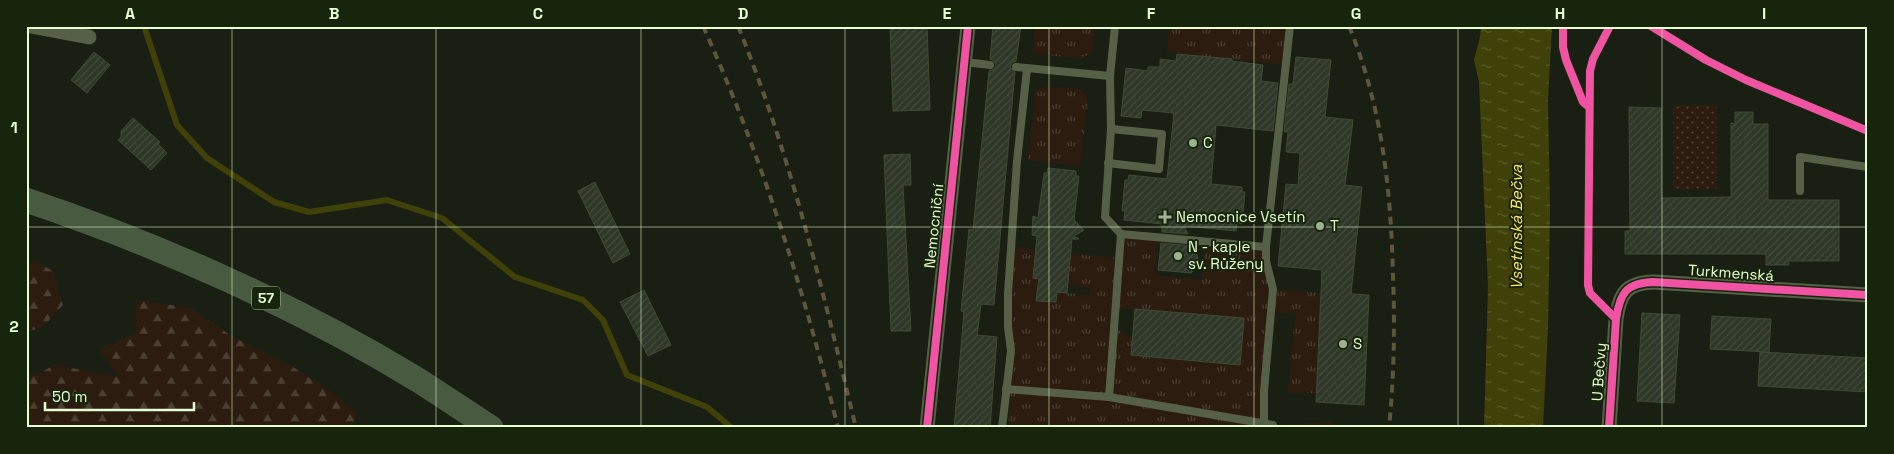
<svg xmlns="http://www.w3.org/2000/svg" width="1894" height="454" viewBox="0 0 1894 454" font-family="'Space Grotesk',sans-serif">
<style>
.grass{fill:url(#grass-tufts);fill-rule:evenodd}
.forest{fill:url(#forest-firs)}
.park{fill:url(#park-dots)}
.water{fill:url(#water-ripples)}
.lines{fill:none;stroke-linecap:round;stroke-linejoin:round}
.stream{stroke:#3f4108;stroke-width:6}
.building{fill:url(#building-hatch);stroke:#3f4a35}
.service{stroke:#556047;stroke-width:8}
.minor{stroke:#556047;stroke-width:15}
.primary{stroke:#485a40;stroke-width:25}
.rail{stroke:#5e563b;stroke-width:4;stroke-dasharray:8 6;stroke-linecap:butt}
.cycleway-casing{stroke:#18250d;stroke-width:11}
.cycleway{stroke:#f153a3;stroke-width:8}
.grid{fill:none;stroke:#e8ffd2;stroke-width:1;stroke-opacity:0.55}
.poi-dot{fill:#a0b18f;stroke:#18250d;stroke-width:2}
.labels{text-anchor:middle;stroke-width:4;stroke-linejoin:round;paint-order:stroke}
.shield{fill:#18250d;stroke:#aabe97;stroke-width:1}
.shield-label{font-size:14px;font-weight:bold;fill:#e8ffd2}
.poi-label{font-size:15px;fill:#e8ffd2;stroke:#18250d;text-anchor:start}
.street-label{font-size:15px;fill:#e8ffd2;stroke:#18250d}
.water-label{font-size:16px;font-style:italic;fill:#ffe660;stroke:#18250d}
.neatline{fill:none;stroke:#e8ffd2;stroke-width:2}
.grid-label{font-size:16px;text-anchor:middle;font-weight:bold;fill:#e8ffd2}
</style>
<defs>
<pattern id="grass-tufts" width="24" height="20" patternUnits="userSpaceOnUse" patternTransform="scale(1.25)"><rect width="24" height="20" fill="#2c1c10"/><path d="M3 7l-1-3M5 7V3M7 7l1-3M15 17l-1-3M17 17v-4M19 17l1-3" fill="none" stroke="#4b3e32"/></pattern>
<pattern id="forest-firs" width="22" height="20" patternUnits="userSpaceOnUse" patternTransform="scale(1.25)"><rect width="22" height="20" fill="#2c1c10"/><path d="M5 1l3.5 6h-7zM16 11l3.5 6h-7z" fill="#4b3e32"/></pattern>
<pattern id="park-dots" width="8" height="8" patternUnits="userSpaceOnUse" patternTransform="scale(1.25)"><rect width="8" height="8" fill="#2c1c10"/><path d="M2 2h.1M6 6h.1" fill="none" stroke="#4b3e32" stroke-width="1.8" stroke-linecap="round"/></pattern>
<pattern id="water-ripples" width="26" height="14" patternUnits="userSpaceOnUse" patternTransform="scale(1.25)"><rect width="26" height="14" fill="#3f4108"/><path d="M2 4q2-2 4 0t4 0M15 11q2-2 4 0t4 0" fill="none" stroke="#5b5e2b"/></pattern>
<pattern id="building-hatch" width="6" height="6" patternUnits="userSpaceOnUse" patternTransform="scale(1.25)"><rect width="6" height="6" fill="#2f3828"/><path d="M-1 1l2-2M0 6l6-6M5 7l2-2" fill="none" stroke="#434c3c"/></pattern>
</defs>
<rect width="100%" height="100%" fill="#191f13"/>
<!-- grass -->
<g class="grass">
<polygon points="1035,26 1095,26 1093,49 1090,55 1077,58 1032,54"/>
<polygon points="1169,26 1290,26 1286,65 1167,52"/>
<polygon points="1044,86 1080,89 1087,96 1087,106 1080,166 1028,160 1035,91"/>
<path d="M1121 234 1157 237 1155 275 1202 280 1205 241 1266 247 1273 289 1321 293 1317 393H1288L1295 314 1272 312 1264 423 1273 425 1333 422V428H1008L1010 398 1008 293 1013 246 1035 250 1033 277 1039 279 1036 300 1056 302 1057 292 1089 295 1090 288 1067 285 1071 254 1118 258ZM1116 308 1243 318 1133 337 1126 336 1124 331 1114 330Z"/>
</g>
<!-- forest -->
<g class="forest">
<polygon points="26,261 35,261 53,271 63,305 43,327 26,332"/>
<polygon points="136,300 191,308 233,337 288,364 323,386 357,412 352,428 26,428 26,375 40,373 54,365 118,376 99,349 136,333"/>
</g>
<!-- park -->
<rect class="park" x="1673" y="105" width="44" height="84"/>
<!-- water -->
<polygon class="water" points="1481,26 1552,26 1548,100 1550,212 1548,328 1543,428 1484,428 1488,286 1479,83 1474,60 1480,37"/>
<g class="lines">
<!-- stream -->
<polyline class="stream" points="144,26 177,125 207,158 274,202 309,212 387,200 442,218 515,277 583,300 603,320 627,375 707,407 732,428"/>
</g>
<!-- building -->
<g class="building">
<polygon points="890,26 927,26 930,110 893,111"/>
<polygon points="993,26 1021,26 1016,61 1012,63 1010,67 1015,72 994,305 981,304 977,335 997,337 990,428 954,428 964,312 961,311 969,229 973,230 989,71 994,69 996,65 994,61 990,59"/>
<polygon points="94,52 110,65 87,93 71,80"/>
<polygon points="1177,54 1232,59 1232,61 1263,65 1261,81 1278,83 1273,131 1216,125 1211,184 1242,187 1242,192 1245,192 1242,224 1237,223 1236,231 1184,226 1188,234 1162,232 1162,224 1124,220 1125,211 1122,211 1125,180 1128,180 1129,175 1167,179 1174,113 1142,110 1141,118 1121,116 1126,68 1148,71 1148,67 1160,67 1160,59 1176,61"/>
<polygon points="1296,57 1331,60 1325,117 1353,120 1345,185 1362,187 1351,294 1369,295 1364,405 1316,402 1322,270 1278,266 1286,184 1298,185 1300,153 1286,152 1288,132 1284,132 1289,84 1293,84"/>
<polygon points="1629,107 1661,108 1661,198 1731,197 1731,123 1735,124 1735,112 1753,112 1753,124 1768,124 1768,200 1839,200 1839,261 1789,261 1789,265 1766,265 1766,254 1625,254 1625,231 1630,231"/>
<polygon points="133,118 160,142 158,144 167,153 151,170 118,140 121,137 121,131"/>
<polygon points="910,154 911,185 903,185 911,331 891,331 884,155"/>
<polygon points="1048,168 1076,171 1076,176 1079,176 1074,220 1084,230 1074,236 1079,239 1072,239 1067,293 1057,292 1056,302 1036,301 1039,279 1033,278 1037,236 1032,235 1033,216 1038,218 1044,173 1047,173"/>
<polygon points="595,182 630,254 613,263 578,191"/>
<polygon points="1161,243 1193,246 1198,258 1197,267 1191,273 1158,270"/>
<polygon points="644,290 671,345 648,356 620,302"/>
<polygon points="1135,309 1244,318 1240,365 1131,355"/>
<polygon points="1642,313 1680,315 1674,403 1637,401"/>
<polygon points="1712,316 1771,319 1769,352 1710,349"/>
<polygon points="1760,352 1868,358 1868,392 1758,386"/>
</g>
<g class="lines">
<!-- service -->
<g class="service">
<polyline points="965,62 990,65"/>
<polyline points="1016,67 1110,76"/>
<polyline points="1108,163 1159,169 1162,134 1111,129"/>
<polyline points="1800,191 1800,157 1868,167"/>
<polyline points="1121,234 1266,247"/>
<polyline points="1006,389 1109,397 1273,425 1274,428"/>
<polyline points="1109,397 1121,234 1105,217 1111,129 1110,76 1115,26"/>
<polyline points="1264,424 1264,391 1273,289 1266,261 1266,247 1290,26"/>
<polyline points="1002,428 1011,351 1008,327 1008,293 1017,161 1027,69"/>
</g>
<!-- minor -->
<g class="minor">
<polyline points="31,26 89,37"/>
<polyline points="927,428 968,26"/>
<path d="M1609 428 1616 319C1620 293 1626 283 1653 282L1868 295"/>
</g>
<!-- primary -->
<path class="primary" d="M26 200C160 245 298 307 418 380 443 396 467 412 491 428"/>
<!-- rail -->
<g class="rail">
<path d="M703 26C761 155 804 290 838 428"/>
<path d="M738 26C791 156 823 292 856 428"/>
<path d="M1349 26C1382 106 1391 190 1393 276 1395 327 1394 377 1389 428"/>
</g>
<!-- cycleway casing -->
<g class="cycleway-casing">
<g id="cycleway">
<polyline points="1563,26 1563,47 1566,60 1583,102 1589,107"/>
<polyline points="1610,26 1593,59 1590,71 1588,285 1590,293 1616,319"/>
<polyline points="1651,26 1706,60 1746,80 1868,131"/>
<polyline points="927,428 968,26"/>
<path d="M1609 428 1616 319C1620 293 1626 283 1653 282L1868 295"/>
</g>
</g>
<!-- cycleway -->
<use href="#cycleway" class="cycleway"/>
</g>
<!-- grid -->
<path class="grid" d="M232 26V428M436 26V428M641 26V428M845 26V428M1049 26V428M1254 26V428M1458 26V428M1662 26V428M26 227H1868"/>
<!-- markers -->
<g class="poi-dot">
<circle cx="1193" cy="143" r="5"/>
<path d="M1162.5 209.5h5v5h5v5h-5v5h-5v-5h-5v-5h5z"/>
<circle cx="1320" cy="226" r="5"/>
<circle cx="1178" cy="256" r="5"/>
<circle cx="1343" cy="344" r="5"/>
</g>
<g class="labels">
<!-- shield labels -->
<rect class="shield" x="252" y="286.5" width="28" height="23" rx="4"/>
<g class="shield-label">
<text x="266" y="303">57</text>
</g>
<!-- poi labels -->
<g class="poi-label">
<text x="1203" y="148">C</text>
<text x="1176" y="222">Nemocnice Vsetín</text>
<text x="1330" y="231">T</text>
<text x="1188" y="252">N - kaple<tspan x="1188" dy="17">sv. Růženy</tspan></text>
<text x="1353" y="349">S</text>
</g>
<!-- street labels -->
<g class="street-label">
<text transform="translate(934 226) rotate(-84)" y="5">Nemocniční</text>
<text transform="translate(1731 273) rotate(4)" y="5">Turkmenská</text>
<text transform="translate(1599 372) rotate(-86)" y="5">U Bečvy</text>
</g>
<!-- water labels -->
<g class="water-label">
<text transform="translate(1516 227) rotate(-90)" y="6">Vsetínská Bečva</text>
</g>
</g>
<!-- border -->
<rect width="1894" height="454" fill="none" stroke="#18250d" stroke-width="55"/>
<!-- scale -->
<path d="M45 402v8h149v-8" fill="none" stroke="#e8ffd2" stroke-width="2.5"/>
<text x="52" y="402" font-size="15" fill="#e8ffd2" stroke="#18250d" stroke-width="4" paint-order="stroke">50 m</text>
<rect x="28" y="28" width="1838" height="398" class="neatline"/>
<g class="grid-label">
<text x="130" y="19">A</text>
<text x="334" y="19">B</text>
<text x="538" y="19">C</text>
<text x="743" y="19">D</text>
<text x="947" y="19">E</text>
<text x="1151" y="19">F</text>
<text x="1356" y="19">G</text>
<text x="1560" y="19">H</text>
<text x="1764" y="19">I</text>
<text x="14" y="133">1</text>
<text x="14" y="332">2</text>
</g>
</svg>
